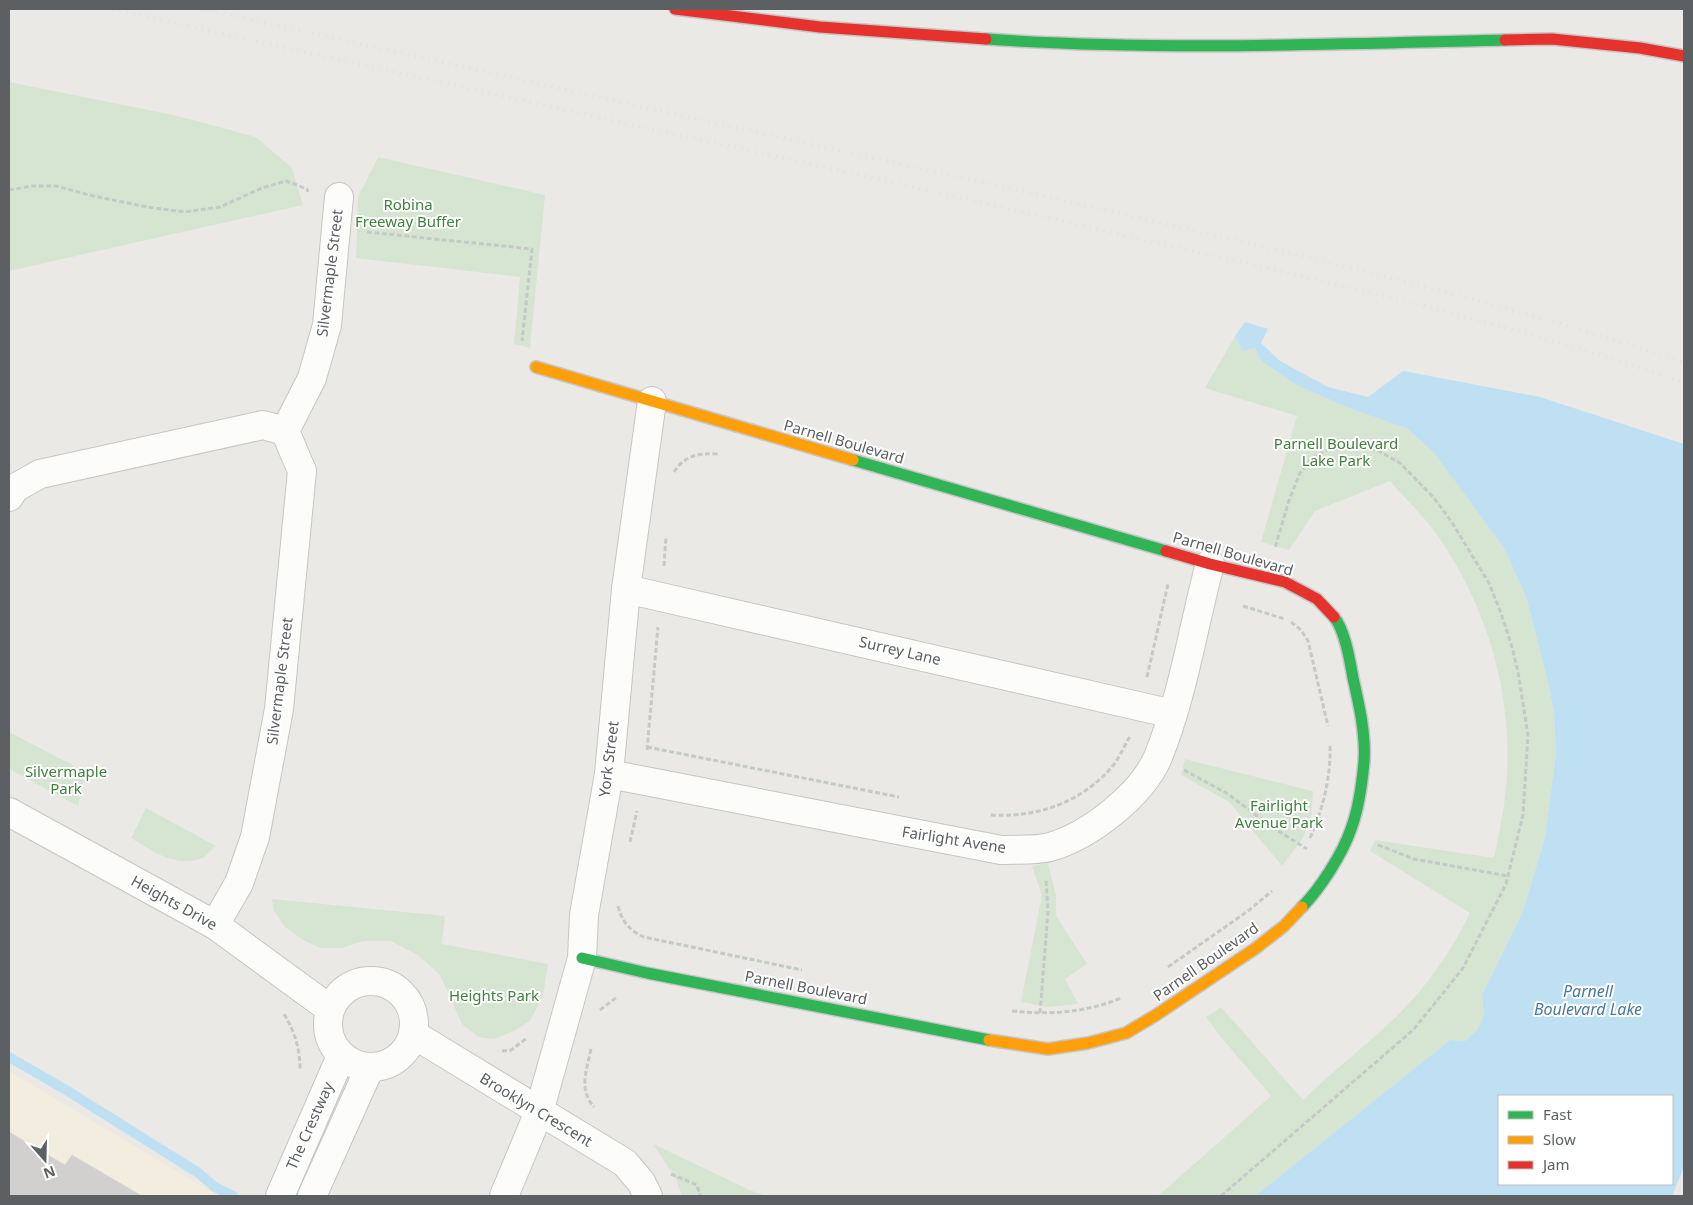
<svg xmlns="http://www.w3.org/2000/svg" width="1693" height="1205" viewBox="0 0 1693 1205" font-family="'Noto Sans',sans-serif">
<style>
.commercial{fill:#f3ede0}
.green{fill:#d6e5d2}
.water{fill:#bee0f2;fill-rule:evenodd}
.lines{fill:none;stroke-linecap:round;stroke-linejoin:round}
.stream{stroke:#bee0f2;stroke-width:10}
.building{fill:#d1d0cf;stroke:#dad8d6}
.street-casing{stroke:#c5c6c6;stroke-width:30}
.fast-casing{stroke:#c5c6c5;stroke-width:14}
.slow-casing{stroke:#c5c6c5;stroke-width:14}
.jam-casing{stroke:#c5c6c5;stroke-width:14}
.path{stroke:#c5cac8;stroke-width:3;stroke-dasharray:5 2.5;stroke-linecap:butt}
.street{stroke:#fcfcfb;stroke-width:28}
.fast{stroke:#30b455;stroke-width:11}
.slow{stroke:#ff9f0a;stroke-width:11}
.jam{stroke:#e5322d;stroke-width:11}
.rail{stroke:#e2e2e2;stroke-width:4;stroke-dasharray:1 6;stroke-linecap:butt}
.labels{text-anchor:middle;stroke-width:4;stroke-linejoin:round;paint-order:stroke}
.park-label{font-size:15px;fill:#40813d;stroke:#fff}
.street-label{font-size:15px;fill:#5c6063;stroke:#fff}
.water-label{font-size:16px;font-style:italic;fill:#467a9f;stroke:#fff}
</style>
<rect width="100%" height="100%" fill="#ebe9e6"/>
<!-- commercial -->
<polygon class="commercial" points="9,1071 19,1077 218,1196 9,1196"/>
<!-- green -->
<g class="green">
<polygon points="9,82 178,116 256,137 292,168 303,205 9,271"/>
<polygon points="378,157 545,195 530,348 514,344 520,277 356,258 358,197"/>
<path d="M1235 336 1242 351 1255 348 1298 386 1354 410 1408 429 1434 453 1504 548 1526 597 1547 678 1554 714 1556 753 1545 837 1523 911 1482 995 1484 1015 1477 1030 1465 1041 1450 1040 1255 1196H1158L1271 1096 1220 1036 1206 1017 1221 1007 1303 1100C1334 1070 1369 1043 1400 1013 1429 983 1452 950 1470 913L1370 851 1375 840 1494 858C1499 834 1504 811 1506 787 1514 698 1489 612 1440 539 1426 518 1406 500 1390 481L1315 511 1289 550 1261 542 1297 416 1205 388Z"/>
<polygon points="9,732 86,772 78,806 9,769"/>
<polygon points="1185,759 1313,791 1311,817 1303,838 1282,866 1229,802 1181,775"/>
<path d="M146 808 216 846C212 849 208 854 204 857 178 870 152 851 131 838Z"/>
<polygon points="1048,863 1056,895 1056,916 1087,964 1065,979 1078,1004 1047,1007 1021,1002 1042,895 1032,866"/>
<polygon points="272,899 445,916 442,944 548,964 543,996 530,1021 514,1031 494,1039 478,1037 462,1024 440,975 418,955 391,941 363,941 342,948 320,948 303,940 285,927 274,911"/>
<polygon points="653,1144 752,1191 767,1196 682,1196 676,1179"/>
</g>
<!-- water -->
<path class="water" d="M1245 322 1268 329 1261 343 1280 361 1328 387 1368 397 1403 371 1540 397 1684 444V1167L1672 1196H1255L1450 1040 1465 1041 1477 1030 1484 1015 1482 995 1523 911 1545 837 1556 753 1554 714 1547 678 1526 597 1504 548 1434 453 1408 429 1354 410 1298 386 1262 361 1255 348 1242 351 1235 336ZM1499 1096H1672V1184H1499Z"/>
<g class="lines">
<!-- stream -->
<polyline class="stream" points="9,1057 66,1090 197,1172 215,1187 233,1196"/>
</g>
<!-- building -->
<polygon class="building" points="9,1132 65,1165 72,1155 142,1196 9,1196"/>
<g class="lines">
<!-- street casing -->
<g class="street-casing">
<g id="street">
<polyline points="285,431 312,378 327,325 339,197"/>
<polyline points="9,497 15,488 40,474 263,425 285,431 302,471 279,709 255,837 239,883 215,925"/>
<polyline points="626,589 1173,714"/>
<path d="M609 774 1001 850C1017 849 1035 851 1050 847 1089 836 1142 795 1158 757 1183 696 1193 627 1210 564"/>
<polyline points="9,812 215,925 330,1009"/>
<circle cx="371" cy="1024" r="43"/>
<polyline points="413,1034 625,1163 641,1182 648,1196"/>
<polyline points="280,1196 341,1056"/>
<polyline points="312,1196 370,1067"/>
<polyline points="504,1196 539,1112 582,958 584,915 609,774 626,589 652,401"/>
</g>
</g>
<!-- fast casing -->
<g class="fast-casing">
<g id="fast">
<path d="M986 39C1159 51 1332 44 1505 40"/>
<polyline points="853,460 1166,551"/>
<path d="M1302 907C1320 889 1343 853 1351 829 1359 808 1362 784 1364 762 1366 735 1359 704 1353 678 1350 661 1345 630 1334 617"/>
<polyline points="582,958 647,973 989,1040"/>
</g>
</g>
<!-- slow casing -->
<g class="slow-casing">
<g id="slow">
<polyline points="536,367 853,460"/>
<polyline points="989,1040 1048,1049 1088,1043 1126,1033 1156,1015 1256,948 1284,926 1302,907"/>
</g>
</g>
<!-- jam casing -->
<g class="jam-casing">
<g id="jam">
<polyline points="675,9 820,27 986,39"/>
<polyline points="1505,40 1552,39 1640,48 1684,56"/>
<polyline points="1166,551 1210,564 1285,582 1317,599 1334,617"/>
</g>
</g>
<!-- path -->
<g class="path">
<polyline points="9,190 32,186 56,186 89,195 147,207 185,212 220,207 262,188 286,181 307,189 308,192"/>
<polyline points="367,232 532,249 522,341"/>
<path d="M674 472C685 455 699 453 718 454"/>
<polyline points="664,566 666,537"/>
<polyline points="1243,606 1285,619"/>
<polyline points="1291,622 1301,630 1308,641 1328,726"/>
<polyline points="1147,677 1168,584"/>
<polyline points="647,747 899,797"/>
<polyline points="647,750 658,627"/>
<polyline points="1184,770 1228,794 1272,827 1307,849"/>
<path d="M991 815C1039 818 1085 801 1115 763 1121 754 1125 745 1130 736"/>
<path d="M1310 838C1323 809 1331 777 1330 745"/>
<polyline points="630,842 637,811"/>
<polyline points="1378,845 1414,859 1508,876"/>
<path d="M618 906C622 922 630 931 644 937L802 970"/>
<polyline points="1168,967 1248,911 1272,891"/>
<polyline points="600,1010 617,997"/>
<path d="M1012 1011C1049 1015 1085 1013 1121 998"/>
<polyline points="1040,1013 1048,912 1046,879"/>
<path d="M284 1014C295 1032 300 1049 300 1070"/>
<path d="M591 1049C587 1070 578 1089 594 1107"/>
<polyline points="502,1051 511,1050 527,1038"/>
<polyline points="671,1174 697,1185 700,1196"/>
<polyline points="1221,1196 1413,1030 1444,992 1463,968 1506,884 1523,815 1528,735 1518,672 1512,647 1501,613 1489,583 1451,521 1434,498 1400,463 1377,450 1355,448 1329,449 1311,459 1300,473 1289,500 1275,548"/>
</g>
<!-- street -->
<use href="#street" class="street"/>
<!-- fast -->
<use href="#fast" class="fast"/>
<!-- slow -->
<use href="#slow" class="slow"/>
<!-- jam -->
<use href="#jam" class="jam"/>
<!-- rail -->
<g class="rail">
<path d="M113 9C438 83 763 152 1088 227 1288 273 1489 316 1684 382"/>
<path d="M203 9C459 66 716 123 972 180 1211 234 1451 286 1684 362"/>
</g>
</g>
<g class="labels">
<!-- park labels -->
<g class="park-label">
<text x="408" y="210">Robina<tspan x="408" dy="17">Freeway Buffer</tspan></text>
<text x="1336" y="449">Parnell Boulevard<tspan x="1336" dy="17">Lake Park</tspan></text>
<text x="66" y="777">Silvermaple<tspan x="66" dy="17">Park</tspan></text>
<text x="1279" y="811">Fairlight<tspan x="1279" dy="17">Avenue Park</tspan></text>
<text x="494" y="1001">Heights Park</text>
</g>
<!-- street labels -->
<g class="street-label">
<text transform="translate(330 273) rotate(-83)" y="5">Silvermaple Street</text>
<text transform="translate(844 442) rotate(16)" y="5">Parnell Boulevard</text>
<text transform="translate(1233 554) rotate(16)" y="5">Parnell Boulevard</text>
<text transform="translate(900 651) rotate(13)" y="5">Surrey Lane</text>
<text transform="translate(280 681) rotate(-83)" y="5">Silvermaple Street</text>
<text transform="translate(609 759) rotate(-83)" y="5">York Street</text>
<text transform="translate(954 840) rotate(9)" y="5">Fairlight Avene</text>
<text transform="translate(174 903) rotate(29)" y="5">Heights Drive</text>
<text transform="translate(1206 962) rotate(-35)" y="5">Parnell Boulevard</text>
<text transform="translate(806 988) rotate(11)" y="5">Parnell Boulevard</text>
<text transform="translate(536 1110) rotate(31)" y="5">Brooklyn Crescent</text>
<text transform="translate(310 1126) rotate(-66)" y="5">The Crestway</text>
</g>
<!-- water labels -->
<g class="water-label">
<text x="1588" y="997">Parnell<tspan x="1588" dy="18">Boulevard Lake</tspan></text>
</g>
</g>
<!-- border -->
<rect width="1693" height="1205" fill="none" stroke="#5c6063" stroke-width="20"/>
<!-- legend -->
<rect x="1498" y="1095" width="175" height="90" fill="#ffffff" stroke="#bebfc1"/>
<rect x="1508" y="1111" width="25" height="8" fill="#30b455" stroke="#bebfc1"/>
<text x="1543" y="1120" font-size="15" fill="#5c6063">Fast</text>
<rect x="1508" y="1136" width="25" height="8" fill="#ff9f0a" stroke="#bebfc1"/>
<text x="1543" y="1145" font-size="15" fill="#5c6063">Slow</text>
<rect x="1508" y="1161" width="25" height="8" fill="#e5322d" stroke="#bebfc1"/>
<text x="1543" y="1170" font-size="15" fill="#5c6063">Jam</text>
<!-- north arrow -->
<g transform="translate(45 1160) rotate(160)" stroke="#ffffff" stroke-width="4" paint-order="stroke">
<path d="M0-4L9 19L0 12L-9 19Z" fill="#5c6063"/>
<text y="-8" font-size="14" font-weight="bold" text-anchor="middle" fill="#5c6063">N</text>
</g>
</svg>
